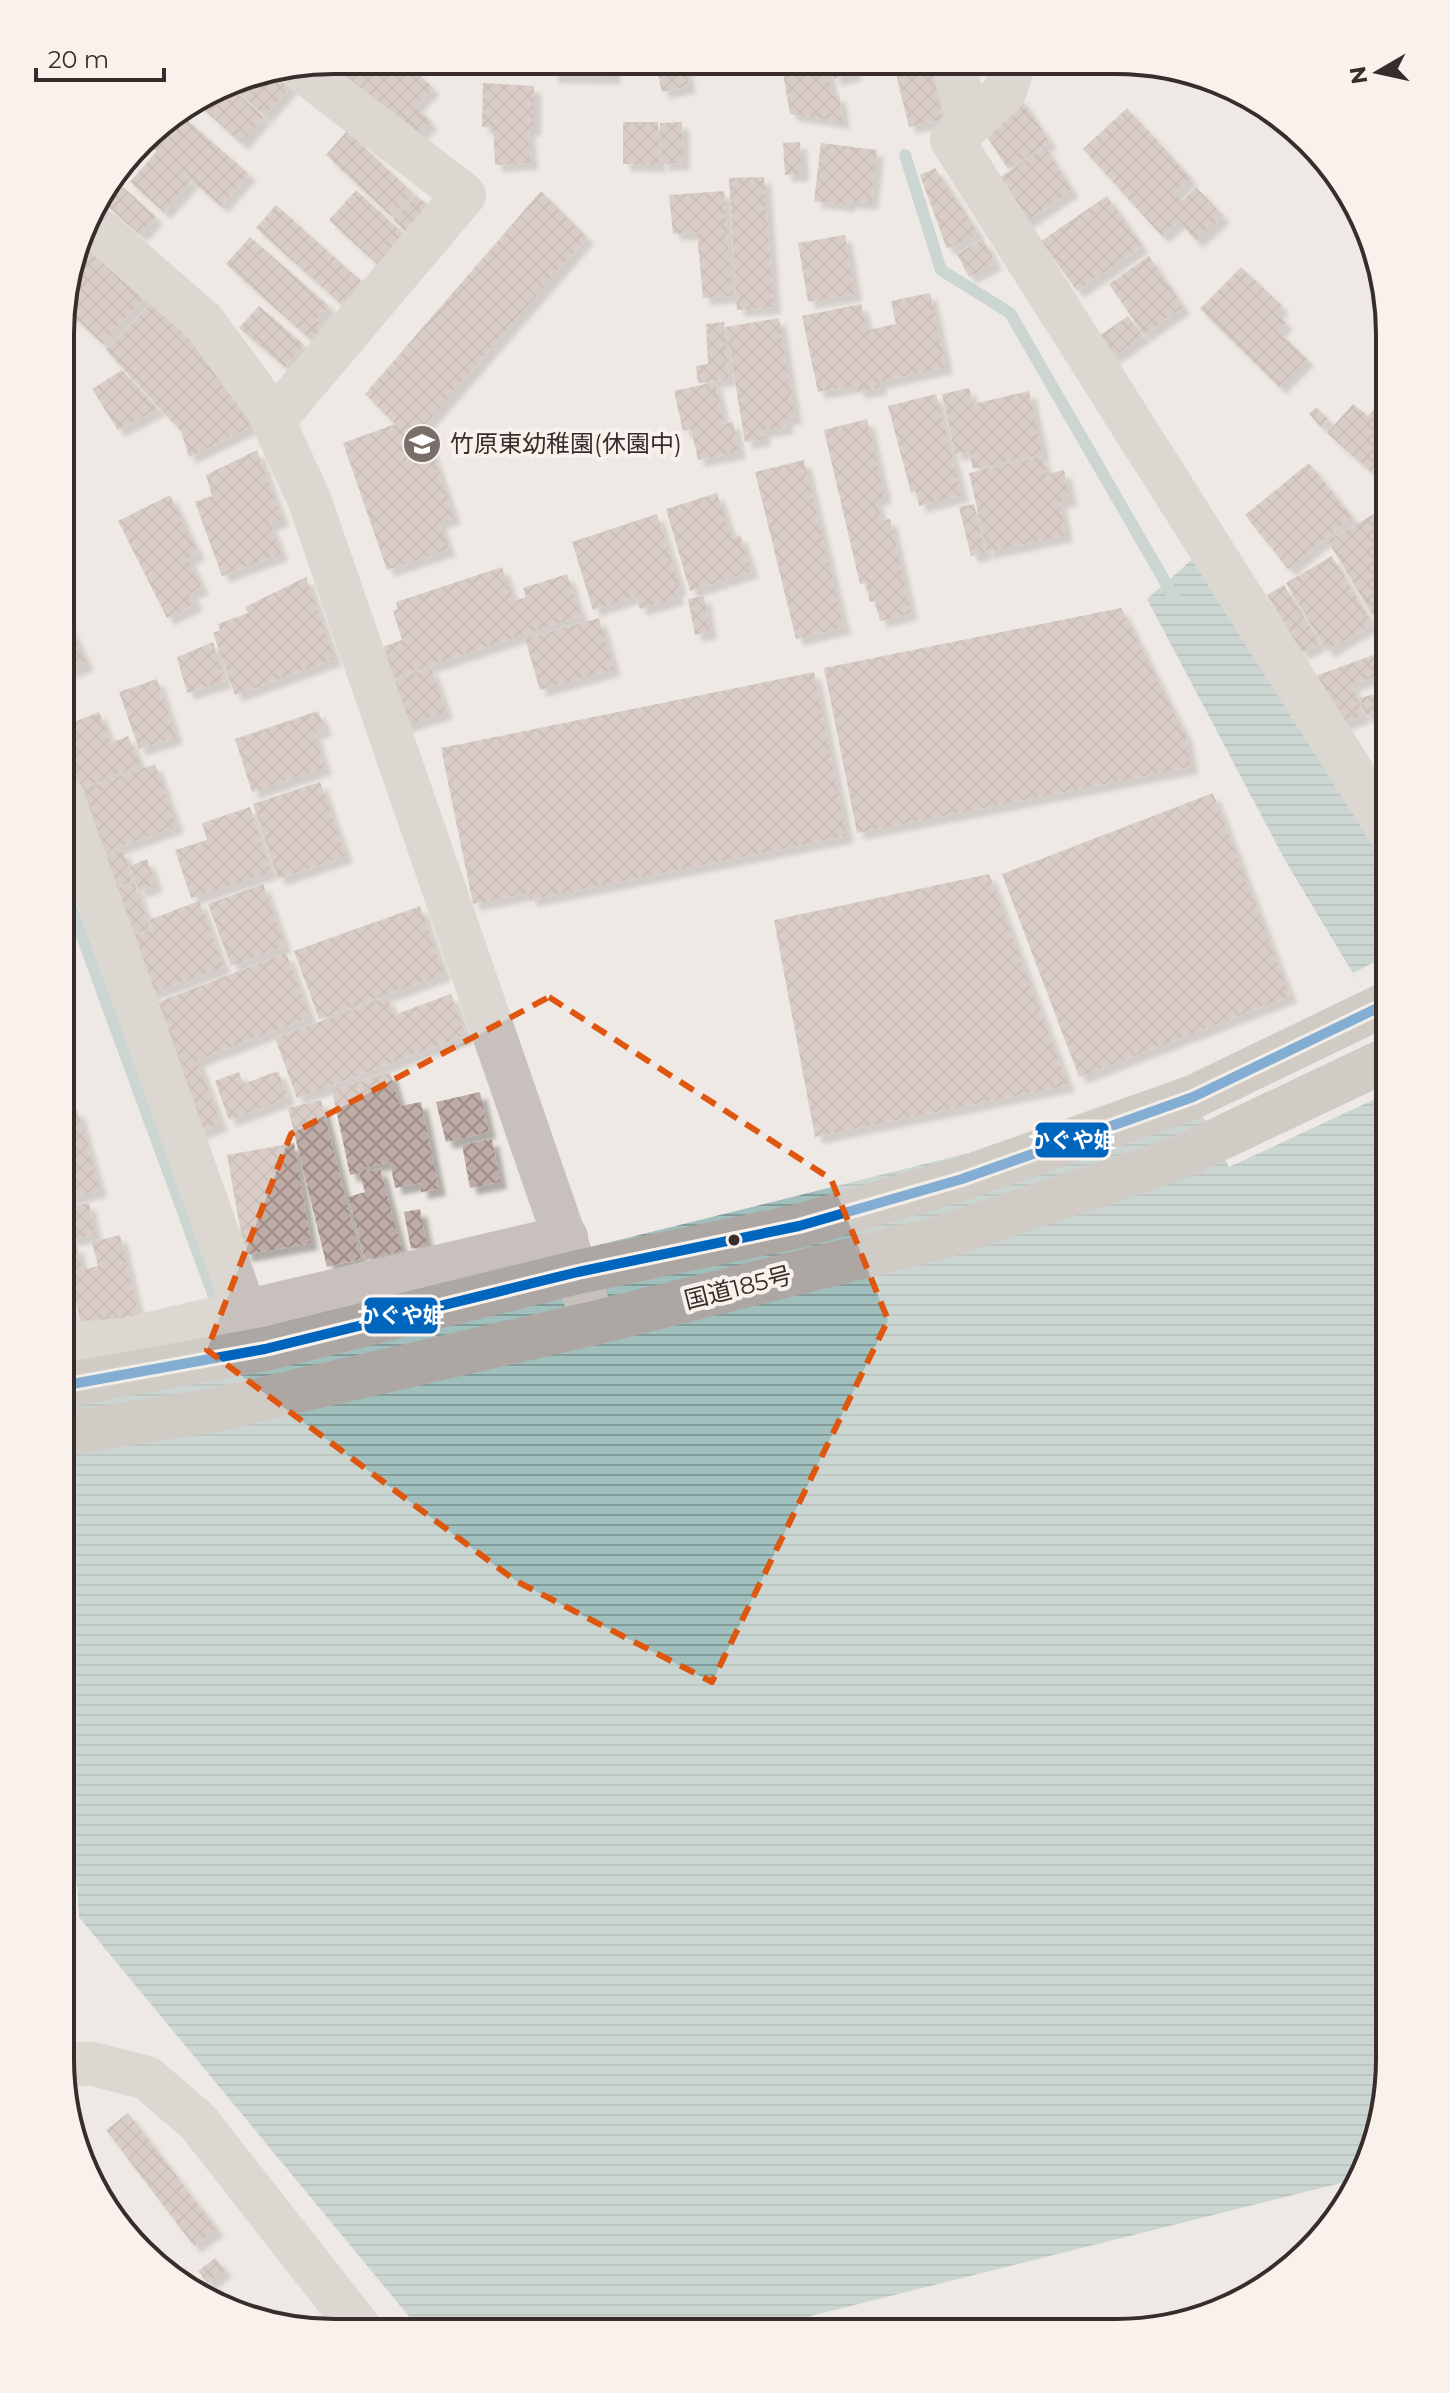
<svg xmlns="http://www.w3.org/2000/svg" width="1450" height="2393" viewBox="0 0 1450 2393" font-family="Montserrat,'Noto Sans JP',sans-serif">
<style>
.water{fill:url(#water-rules)}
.pier{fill:#eee9e4}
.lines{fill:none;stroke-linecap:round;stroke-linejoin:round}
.stream{stroke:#a1bfbc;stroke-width:12}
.building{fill:url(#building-cross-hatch);filter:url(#shadow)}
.minor{stroke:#c7c0bc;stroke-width:44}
.highway{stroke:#ada7a3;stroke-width:44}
.bus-1-casing{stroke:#f9f2ec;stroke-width:16}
.bus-1{stroke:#0065bd;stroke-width:10}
.marked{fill:none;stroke:#df570e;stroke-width:6;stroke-dasharray:16 10;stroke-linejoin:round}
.bus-dot{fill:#382d2a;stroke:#f9f2ec;stroke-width:3}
.labels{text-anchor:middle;stroke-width:8;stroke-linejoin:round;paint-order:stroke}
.poi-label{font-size:24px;fill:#382d2a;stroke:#f9f2ec;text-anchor:start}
.street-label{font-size:24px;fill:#382d2a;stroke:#f9f2ec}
.rim{fill:none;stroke:#382d2a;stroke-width:4}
.line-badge{stroke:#f9f2ec;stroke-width:3}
.badge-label{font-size:22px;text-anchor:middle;font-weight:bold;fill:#fff}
</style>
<defs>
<pattern id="water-rules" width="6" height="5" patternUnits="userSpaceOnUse" patternTransform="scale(2)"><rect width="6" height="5" fill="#a1bfbc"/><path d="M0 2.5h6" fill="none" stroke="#849c99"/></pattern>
<pattern id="building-cross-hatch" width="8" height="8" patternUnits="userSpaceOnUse" patternTransform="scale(2)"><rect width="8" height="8" fill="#c0aca6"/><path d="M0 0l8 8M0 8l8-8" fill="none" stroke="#9d8c87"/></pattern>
<filter id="shadow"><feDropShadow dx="7" dy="7" stdDeviation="2" flood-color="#0004"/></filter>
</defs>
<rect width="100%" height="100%" fill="#eee9e4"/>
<!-- water -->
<g class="water">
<polygon points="1196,556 1390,864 1390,1035 1286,862 1147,599"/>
<polygon points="1184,1080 1229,1167 1390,1092 1389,2077 1369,2163 1361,2178 747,2332 421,2331 79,1917 77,1884 60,1863 61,1362 538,1260 969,1153"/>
</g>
<!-- pier -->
<polygon class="pier" points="1390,954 1390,1035 1353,973"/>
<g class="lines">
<!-- stream -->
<g class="stream">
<polyline points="905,155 941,270 1010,313 1174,597"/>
<polyline points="62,882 219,1310"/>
</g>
</g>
<!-- building -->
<g class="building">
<polygon points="334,60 384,60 382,62 393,74 405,61 433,88 415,106 431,122 413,141 322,63"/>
<polygon points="551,61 614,61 614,77 551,76"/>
<polygon points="655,61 710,61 710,62 685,68 689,86 662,92"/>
<polygon points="781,61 826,61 832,96 839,95 843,122 790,114"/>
<polygon points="829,61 864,62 853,66 855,74 834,79"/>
<polygon points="893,62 929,62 943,119 909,127"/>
<polygon points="275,72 291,86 265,116 227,82"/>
<polygon points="226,83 264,117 241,143 196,102"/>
<polygon points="483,83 534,86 534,129 528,129 531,163 495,165 493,127 482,127"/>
<polygon points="1019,96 1050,142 1008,169 978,123"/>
<polygon points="1249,103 1278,115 1268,124"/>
<polygon points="1127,108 1191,178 1175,193 1182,201 1196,187 1223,216 1196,241 1179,221 1162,236 1083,149"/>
<polygon points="180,114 249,174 221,206 176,167 191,182 164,212 130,182 157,151 151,147"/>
<polygon points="623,122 658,122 658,165 623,164"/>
<polygon points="682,122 683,163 661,164 660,123"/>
<polygon points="347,131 413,193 391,216 326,155"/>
<polygon points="800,142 802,174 785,175 783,143"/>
<polygon points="821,143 877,150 871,203 849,201 848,205 814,201"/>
<polygon points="1045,147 1072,190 1024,223 996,180"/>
<polygon points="935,168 978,233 947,249 920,175"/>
<polygon points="764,177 774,307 737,310 729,178"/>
<polygon points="123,187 156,217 140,235 106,205"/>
<polygon points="356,190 406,236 379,266 329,220"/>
<polygon points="541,191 587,237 423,427 454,517 439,522 449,549 387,570 343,443 395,424 365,394"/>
<polygon points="724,191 732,296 703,298 697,232 673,234 669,195"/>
<polygon points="416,195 430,207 407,232 393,220"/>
<polygon points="1107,196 1142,246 1077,291 1041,241"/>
<polygon points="276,205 361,281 340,303 256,228"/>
<polygon points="845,235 855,294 808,302 798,243"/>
<polygon points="81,237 146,296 103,344 62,306"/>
<polygon points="250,237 329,306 317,320 324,325 311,340 226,264"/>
<polygon points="983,239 995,263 969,277 957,254"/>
<polygon points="1149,256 1183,307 1144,335 1109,284"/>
<polygon points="1241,267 1282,306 1276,313 1286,322 1278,331 1307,359 1279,387 1200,309"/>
<polygon points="930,293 946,367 879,382 880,388 857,392 856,385 818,392 802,316 861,304 867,330 896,324 891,301"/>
<polygon points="152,303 240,387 250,427 189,457 181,431 106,350"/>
<polygon points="259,306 304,345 285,367 239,328"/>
<polygon points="1128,316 1143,336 1107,361 1093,340"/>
<polygon points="779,318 795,417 786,419 787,427 762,431 764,439 745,442 726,327"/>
<polygon points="724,322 729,379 698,383 696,366 708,364 706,324"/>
<polygon points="122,370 158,409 118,430 92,389"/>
<polygon points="715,382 724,424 733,422 739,452 698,460 691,429 683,431 674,391"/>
<polygon points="969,388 973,404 1029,391 1043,454 973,469 969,451 955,454 942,394"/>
<polygon points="936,394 962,495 919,506 916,491 911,493 888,406"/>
<polygon points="1353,404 1368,416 1379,404 1390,414 1390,480 1386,485 1327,433"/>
<polygon points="1316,407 1328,419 1321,427 1309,414"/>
<polygon points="867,419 885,497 876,499 881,520 890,519 911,613 880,621 875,601 870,602 866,583 860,584 824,430"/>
<polygon points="257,450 282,519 270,524 281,554 222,576 195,502 212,496 206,475"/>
<polygon points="1042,456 1047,474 1064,470 1070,499 1059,502 1066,535 987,552 969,473"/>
<polygon points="804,460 844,627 796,639 755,472"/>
<polygon points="1309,463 1352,517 1288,569 1245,515"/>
<polygon points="717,493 732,538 740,535 752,571 690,591 666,509"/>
<polygon points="170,495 198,553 188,558 202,588 190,593 196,604 167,618 118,521"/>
<polygon points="974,504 985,553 971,556 959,507"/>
<polygon points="1384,508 1390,519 1390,606 1373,616 1328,541"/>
<polygon points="657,514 680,588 675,590 677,598 640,609 635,596 593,610 572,542"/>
<polygon points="1332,556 1372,624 1327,651 1286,583"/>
<polygon points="502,567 514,601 526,597 523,588 567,574 581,616 383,681 372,651 402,640 393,611 398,609 396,602"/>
<polygon points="306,577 335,659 235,695 213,633 220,630 218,624 248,613 245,607"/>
<polygon points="1284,585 1320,643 1302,653 1267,595"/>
<polygon points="704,596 710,632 695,635 688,599"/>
<polygon points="1121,608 1186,736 1191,767 857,833 824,668"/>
<polygon points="62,610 87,664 64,673 66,679 62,680"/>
<polygon points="599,618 614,669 540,690 525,639"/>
<polygon points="213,642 225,681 187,693 177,657"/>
<polygon points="1387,650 1390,672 1352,684 1363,716 1336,726 1307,679"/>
<polygon points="431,668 446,712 403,726 388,682"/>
<polygon points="814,672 847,836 530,900 529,893 473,904 441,748"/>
<polygon points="157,679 176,737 139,749 119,692"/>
<polygon points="1390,690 1390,708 1364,715 1360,698"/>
<polygon points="318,711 325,729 314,733 325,768 252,792 235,739"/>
<polygon points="99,712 111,743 128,736 140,765 67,794 62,781 62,727"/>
<polygon points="155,764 177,826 92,857 68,795"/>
<polygon points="320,782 346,856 278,879 253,804"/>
<polygon points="1213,793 1290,996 1079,1077 1002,874"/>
<polygon points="250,807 271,872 191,898 175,850 207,840 202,823"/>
<polygon points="123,850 133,881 105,891 94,859"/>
<polygon points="147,859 156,885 139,891 130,866"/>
<polygon points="989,874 1068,1085 815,1137 774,920"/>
<polygon points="134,883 150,928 121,939 105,893"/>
<polygon points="263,884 285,946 231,966 208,904"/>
<polygon points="199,901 224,967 142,996 121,940 153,929 149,920"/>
<polygon points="420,906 444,974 319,1019 294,951"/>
<polygon points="286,953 310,1017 197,1060 221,1124 192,1135 143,1008"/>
<polygon points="451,994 466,1035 297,1098 275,1038 387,997 394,1015"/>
<polygon points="278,1071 288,1098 229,1120 215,1081 239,1072 243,1084"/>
<polygon points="390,1072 400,1106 421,1102 439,1189 421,1192 420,1183 395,1188 390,1162 366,1167 367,1172 380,1168 402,1251 365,1260 348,1197 365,1192 359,1173 350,1175 332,1090"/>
<polygon points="480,1092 489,1132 446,1142 436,1102"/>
<polygon points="321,1100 361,1259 327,1267 288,1108"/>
<polygon points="77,1109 100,1190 61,1201 61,1113"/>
<polygon points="492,1139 500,1182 470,1188 462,1145"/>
<polygon points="294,1143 311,1243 245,1255 227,1155"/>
<polygon points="89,1203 95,1235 61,1241 61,1208"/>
<polygon points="420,1209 427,1246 411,1249 404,1212"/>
<polygon points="120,1235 139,1317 82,1330 64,1247 77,1245 82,1270 98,1266 92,1242"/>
<polygon points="62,1273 75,1330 61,1332 61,1274"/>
<polygon points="128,2113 217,2229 194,2246 106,2130"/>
<polygon points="215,2258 225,2270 208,2284 198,2271"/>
</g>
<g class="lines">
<!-- minor -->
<g class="minor">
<polyline points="953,62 969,125"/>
<polyline points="1014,62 1004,93 952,140 1390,832"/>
<polyline points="86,220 203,321 267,408 309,499 594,1323"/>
<polyline points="274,420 464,195 298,67"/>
<polyline points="62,796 246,1314"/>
<polyline points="61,1345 124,1340 566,1237"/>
<polyline points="61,2064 93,2064 147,2078 198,2122 362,2331"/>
</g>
<!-- highway -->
<g class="highway">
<polyline points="61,1386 265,1349 578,1272 799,1226 962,1179 1193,1097 1390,1002"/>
<polyline points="61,1434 215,1410 594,1323 939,1238 1179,1158 1390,1058"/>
</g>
<!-- bus-1 casing -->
<g class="bus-1-casing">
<polyline id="bus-1" points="61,1386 265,1349 578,1272 799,1226 962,1179 1193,1097 1390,1002"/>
</g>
<!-- bus-1 -->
<use href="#bus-1" class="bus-1"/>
</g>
<!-- marked area -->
<path d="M0 0H1450V2393H0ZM549 997 831 1179 888 1320 712 1682 516 1581 207 1350 291 1134Z" fill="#eee9e4" fill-opacity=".55" fill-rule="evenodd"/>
<path class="marked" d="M549 997 831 1179 888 1320 712 1682 516 1581 207 1350 291 1134Z"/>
<!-- icons -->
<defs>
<g id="school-disc" transform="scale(2)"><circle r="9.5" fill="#786f6b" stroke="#f9f2ec"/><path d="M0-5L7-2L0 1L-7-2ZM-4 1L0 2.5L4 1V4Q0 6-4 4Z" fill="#fff"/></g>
</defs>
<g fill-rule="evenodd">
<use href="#school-disc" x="422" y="444"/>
</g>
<!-- markers -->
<circle class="bus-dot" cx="734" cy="1240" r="7"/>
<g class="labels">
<!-- poi labels -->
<g class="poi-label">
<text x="450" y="452">竹原東幼稚園(休園中)</text>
</g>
<!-- street labels -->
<g class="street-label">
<text transform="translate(738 1288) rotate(-14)" y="8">国道185号</text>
</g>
</g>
<!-- crop -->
<path d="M0 0H1450V2393H0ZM334 74H1116A260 260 0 0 1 1376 334V2059A260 260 0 0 1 1116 2319H334A260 260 0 0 1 74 2059V334A260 260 0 0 1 334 74Z" fill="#f9f2ec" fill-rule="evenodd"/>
<path class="rim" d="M334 74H1116A260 260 0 0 1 1376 334V2059A260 260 0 0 1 1116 2319H334A260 260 0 0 1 74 2059V334A260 260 0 0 1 334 74Z"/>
<g class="line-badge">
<rect x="1034" y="1121" width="76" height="38" rx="8" fill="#0065bd"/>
<rect x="363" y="1296" width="76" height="39" rx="8" fill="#0065bd"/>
</g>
<g class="badge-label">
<text x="1072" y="1148">かぐや姫</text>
<text x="401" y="1323">かぐや姫</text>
</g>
<!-- north arrow -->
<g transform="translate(1378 72) rotate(261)" stroke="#f9f2ec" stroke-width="6" paint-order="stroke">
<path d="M0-6L14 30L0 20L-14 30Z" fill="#382d2a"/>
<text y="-12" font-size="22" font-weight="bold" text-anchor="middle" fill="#382d2a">N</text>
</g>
<!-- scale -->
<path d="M36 68v12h128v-12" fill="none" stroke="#382d2a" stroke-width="4"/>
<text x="48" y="68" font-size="24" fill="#382d2a" stroke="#f9f2ec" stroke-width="6" paint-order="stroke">20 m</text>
</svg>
